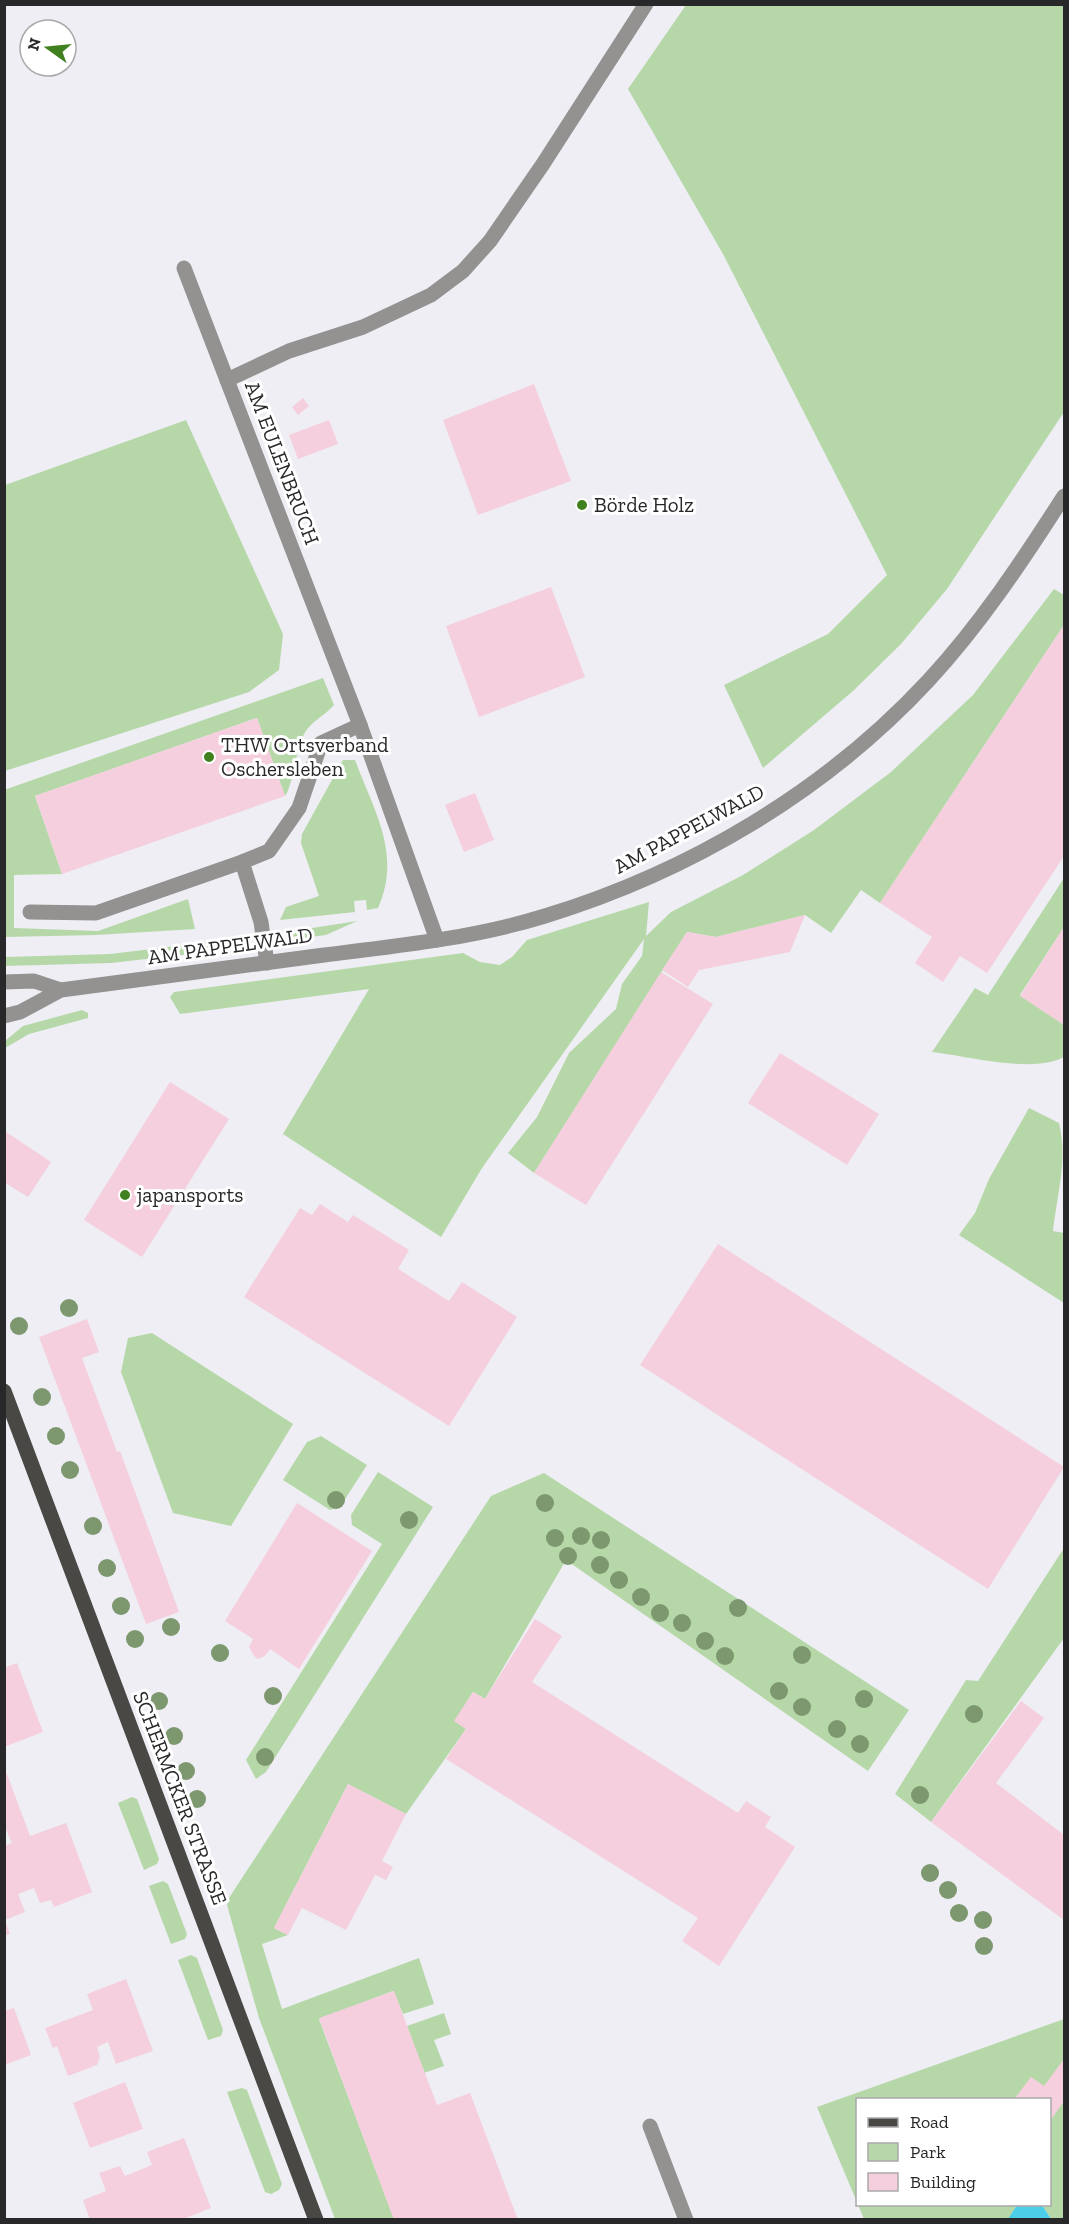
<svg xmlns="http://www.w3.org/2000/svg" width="1069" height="2224" viewBox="0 0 1069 2224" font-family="'Zilla Slab',serif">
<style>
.green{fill:#b6d8a9}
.water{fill:#4ccde8}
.building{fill:#f5cfdd}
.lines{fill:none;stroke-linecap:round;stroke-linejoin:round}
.minor{stroke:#939290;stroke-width:15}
.major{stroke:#494844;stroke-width:15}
.tree{fill:#7d976e}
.poi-dot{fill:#41801f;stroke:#fff;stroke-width:2}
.labels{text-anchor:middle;stroke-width:6;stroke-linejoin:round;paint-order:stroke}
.street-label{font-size:21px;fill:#28282b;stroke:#fff}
.poi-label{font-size:21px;fill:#28282b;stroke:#fff;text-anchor:start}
</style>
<rect width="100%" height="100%" fill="#eeeef4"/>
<!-- green -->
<g class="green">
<polygon points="686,5 1064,5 1064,412 947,589 901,644 853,691 763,768 724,685 828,634 887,575 723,254 628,89"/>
<polygon points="186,420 283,634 279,670 249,692 5,771 5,485"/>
<polygon points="1054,589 1064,595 1064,625 880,903 861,890 831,933 805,915 716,937 687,932 534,1173 508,1153 537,1117 569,1053 616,1009 622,984 642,956 644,939 482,1168 441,1237 283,1134 369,989 180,1014 170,997 174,992 463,953 480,962 500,965 512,957 527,940 649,902 646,936 671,912 743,875 814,830 891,772 973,695"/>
<path d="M323 678 334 705C325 716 311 721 304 734 296 750 292 788 285 796L257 718 35 796 62 874 14 875V928L98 931 188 899 195 929 96 935 5 937 4 790Z"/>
<path d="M343 760H355C374 811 402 854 378 908L367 910 366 900 354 901 355 912 280 920 286 907 319 896 301 843 302 834Z"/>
<path d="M1064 878V927L1020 995 1064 1025V1057C1033 1074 968 1056 932 1052L975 988 988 995Z"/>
<polygon points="357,921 326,935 287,940 287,932"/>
<polygon points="243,938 242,948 111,963 5,966 5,957 110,954"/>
<polygon points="82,1010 88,1013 88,1018 29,1034 5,1048 5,1041 23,1026"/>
<path d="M1029 1108 1059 1123C1068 1160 1057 1194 1053 1231L1064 1233V1303L959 1235 975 1213 989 1179Z"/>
<polygon points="152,1333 293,1424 231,1526 173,1513 121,1372 128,1338"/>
<polygon points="321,1436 367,1465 340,1507 330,1510 283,1480 307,1442"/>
<polygon points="378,1472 433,1507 266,1772 256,1779 246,1760 382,1544 352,1525 351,1515"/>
<polygon points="544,1473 909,1710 868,1771 566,1560 485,1699 473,1692 455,1721 466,1729 406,1814 348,1784 274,1928 288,1935 262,1944 282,2009 419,1958 434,2004 403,2014 393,1991 319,2019 394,2219 335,2219 259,2018 227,1905 229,1898 491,1496"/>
<polygon points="1064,1548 1064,1638 931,1822 895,1794 966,1680 978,1681"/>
<polygon points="132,1797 137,1799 159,1859 157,1864 144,1870 118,1803"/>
<polygon points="163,1881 168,1884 187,1934 185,1939 171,1944 149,1886"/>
<polygon points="191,1955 197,1958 223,2030 221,2036 208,2040 178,1960"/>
<polygon points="444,2013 451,2034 434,2040 444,2066 424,2073 407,2026"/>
<polygon points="1064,2019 1064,2219 1051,2219 1042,2205 1034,2205 1050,2204 1050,2100 858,2100 858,2204 1017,2205 1008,2220 864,2219 817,2107"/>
<polygon points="242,2088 247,2090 282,2184 279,2190 271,2194 265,2192 227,2092"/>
</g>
<!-- water -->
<polygon class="water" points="1017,2205 1042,2205 1051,2219 1008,2219"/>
<!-- building -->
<g class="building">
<polygon points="534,384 571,481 478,515 443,420"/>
<polygon points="303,398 309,406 298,415 292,407"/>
<polygon points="329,420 338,444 298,459 289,435"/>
<polygon points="551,587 585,677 479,717 446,626"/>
<polygon points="1064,625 1064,856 987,973 960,956 943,982 915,963 932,937 880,903"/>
<polygon points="257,718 285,796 62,874 35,796"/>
<polygon points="475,793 494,840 464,852 445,805"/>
<polygon points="805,915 790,952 699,970 688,987 662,970 687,932 716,937"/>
<polygon points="1064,927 1064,1025 1020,996"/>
<polygon points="661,972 713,1004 586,1205 534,1173"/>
<polygon points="780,1053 879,1114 847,1165 748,1103"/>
<polygon points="170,1082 229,1119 142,1257 84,1220"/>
<polygon points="6,1132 51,1162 28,1197 4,1182"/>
<polygon points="320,1204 348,1222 353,1215 409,1250 398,1269 449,1301 462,1282 517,1317 449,1426 244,1297 300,1208 312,1215"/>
<polygon points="718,1244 1064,1467 988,1589 640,1365"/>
<polygon points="87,1319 99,1352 82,1358 117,1452 120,1451 179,1612 146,1624 39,1337"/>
<polygon points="297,1503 372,1551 299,1669 270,1649 265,1656 258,1659 254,1656 249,1647 253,1639 225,1621"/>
<polygon points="535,1619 562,1636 532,1682 738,1813 746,1801 771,1817 765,1827 795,1847 719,1966 682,1941 698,1918 446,1759 466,1729 454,1721 473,1692 485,1699"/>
<polygon points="17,1663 43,1732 4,1747 4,1668"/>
<polygon points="1021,1701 1044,1718 996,1783 1064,1835 1064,1920 931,1822"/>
<polygon points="7,1774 30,1836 66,1823 92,1892 54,1907 51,1900 40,1903 34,1888 18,1894 25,1912 5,1920 10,1934 4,1936 4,1846 12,1843 4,1825 4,1775"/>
<polygon points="348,1784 406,1814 382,1861 393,1867 386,1880 375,1875 346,1930 302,1908 288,1935 274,1928"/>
<polygon points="126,1979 153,2051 116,2064 108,2042 97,2047 100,2057 97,2065 68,2076 57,2046 53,2048 45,2028 93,2010 87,1994"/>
<polygon points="394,1991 437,2105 470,2093 518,2220 394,2220 319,2018"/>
<polygon points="14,2008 31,2055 4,2065 4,2011"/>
<polygon points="1064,2059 1064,2101 1050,2121 1050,2100 1015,2098 1031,2077 1044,2086"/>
<polygon points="125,2082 143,2129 90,2148 73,2103"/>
<polygon points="184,2138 211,2208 181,2220 90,2220 83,2200 106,2191 99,2173 120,2166 125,2176 152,2165 147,2152"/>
</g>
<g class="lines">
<!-- minor -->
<g class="minor">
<polyline points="184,268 227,380"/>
<polyline points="242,862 269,851 299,808 321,743 360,725"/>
<polyline points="30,912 96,913 242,862 261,922 267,963"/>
<polyline points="437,940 360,725 227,380 289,351 363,327 431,295 463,271 490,241 543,164 646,4"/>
<polyline points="4,982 34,981 61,990"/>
<path d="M4 1016 20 1012 61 990C149 978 236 967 324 955 398 946 474 938 545 916 689 872 825 792 928 681 980 625 1023 560 1064 496"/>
<polyline points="650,2126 686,2220"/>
</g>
<!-- major -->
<polyline class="major" points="4,1391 316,2220"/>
</g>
<!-- trees -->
<g class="tree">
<circle cx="69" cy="1308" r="9"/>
<circle cx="19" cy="1326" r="9"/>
<circle cx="42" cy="1397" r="9"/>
<circle cx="56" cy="1436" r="9"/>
<circle cx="70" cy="1470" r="9"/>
<circle cx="336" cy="1500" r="9"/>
<circle cx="545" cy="1503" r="9"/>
<circle cx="409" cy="1520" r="9"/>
<circle cx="93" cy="1526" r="9"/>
<circle cx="581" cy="1536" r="9"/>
<circle cx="555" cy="1538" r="9"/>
<circle cx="601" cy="1540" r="9"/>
<circle cx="568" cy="1556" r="9"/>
<circle cx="600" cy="1565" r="9"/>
<circle cx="107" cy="1568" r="9"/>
<circle cx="619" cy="1580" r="9"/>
<circle cx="641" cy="1597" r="9"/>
<circle cx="121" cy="1606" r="9"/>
<circle cx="738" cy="1608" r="9"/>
<circle cx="660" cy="1613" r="9"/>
<circle cx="682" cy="1623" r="9"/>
<circle cx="171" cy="1627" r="9"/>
<circle cx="135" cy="1639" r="9"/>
<circle cx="705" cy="1641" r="9"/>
<circle cx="220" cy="1653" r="9"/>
<circle cx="802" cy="1655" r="9"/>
<circle cx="725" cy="1656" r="9"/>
<circle cx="779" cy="1691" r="9"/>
<circle cx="273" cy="1696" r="9"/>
<circle cx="864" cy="1699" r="9"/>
<circle cx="159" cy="1701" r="9"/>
<circle cx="802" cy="1707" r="9"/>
<circle cx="974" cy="1714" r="9"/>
<circle cx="837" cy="1729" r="9"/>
<circle cx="174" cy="1736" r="9"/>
<circle cx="860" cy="1744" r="9"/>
<circle cx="265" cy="1757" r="9"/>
<circle cx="186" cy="1771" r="9"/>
<circle cx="920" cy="1795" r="9"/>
<circle cx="197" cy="1799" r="9"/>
<circle cx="930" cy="1873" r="9"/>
<circle cx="948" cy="1890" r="9"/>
<circle cx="959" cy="1913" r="9"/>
<circle cx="983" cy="1920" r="9"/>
<circle cx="984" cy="1946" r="9"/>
</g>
<!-- markers -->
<g class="poi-dot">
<circle cx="582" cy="505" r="6"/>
<circle cx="209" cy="757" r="6"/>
<circle cx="125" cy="1195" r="6"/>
</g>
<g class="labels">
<!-- street labels -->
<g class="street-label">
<text transform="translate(282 463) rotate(69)" y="7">AM EULENBRUCH</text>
<text transform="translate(689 829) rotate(-28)" y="7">AM PAPPELWALD</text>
<text transform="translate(230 946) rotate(-8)" y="7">AM PAPPELWALD</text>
<text transform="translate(180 1798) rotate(69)" y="7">SCHERMCKER STRASSE</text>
</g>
<!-- poi labels -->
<g class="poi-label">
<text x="594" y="512">Börde Holz</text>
<text x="221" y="752">THW Ortsverband<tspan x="221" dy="24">Oschersleben</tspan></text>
<text x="137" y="1202">japansports</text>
</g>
</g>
<!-- border -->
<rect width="1069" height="2224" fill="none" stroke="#28282b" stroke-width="12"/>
<!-- legend -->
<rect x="856" y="2098" width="195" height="108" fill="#ffffff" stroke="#a9a9aa" stroke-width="1.5"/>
<rect x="868" y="2118" width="30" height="9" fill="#494844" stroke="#a9a9aa" stroke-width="1.5"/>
<text x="910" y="2128" font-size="18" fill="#28282b">Road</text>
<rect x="868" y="2143" width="30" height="18" fill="#b6d8a9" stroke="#a9a9aa" stroke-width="1.5"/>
<text x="910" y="2158" font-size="18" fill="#28282b">Park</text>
<rect x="868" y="2173" width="30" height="18" fill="#f5cfdd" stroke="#a9a9aa" stroke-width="1.5"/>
<text x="910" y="2188" font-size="18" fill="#28282b">Building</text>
<!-- north arrow -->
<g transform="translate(48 48) rotate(285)"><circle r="28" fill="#ffffff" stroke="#a9a9aa" stroke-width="1.5"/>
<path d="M0-4.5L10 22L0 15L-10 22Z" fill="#41801f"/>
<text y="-9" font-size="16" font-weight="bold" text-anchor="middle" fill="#28282b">N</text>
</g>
</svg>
